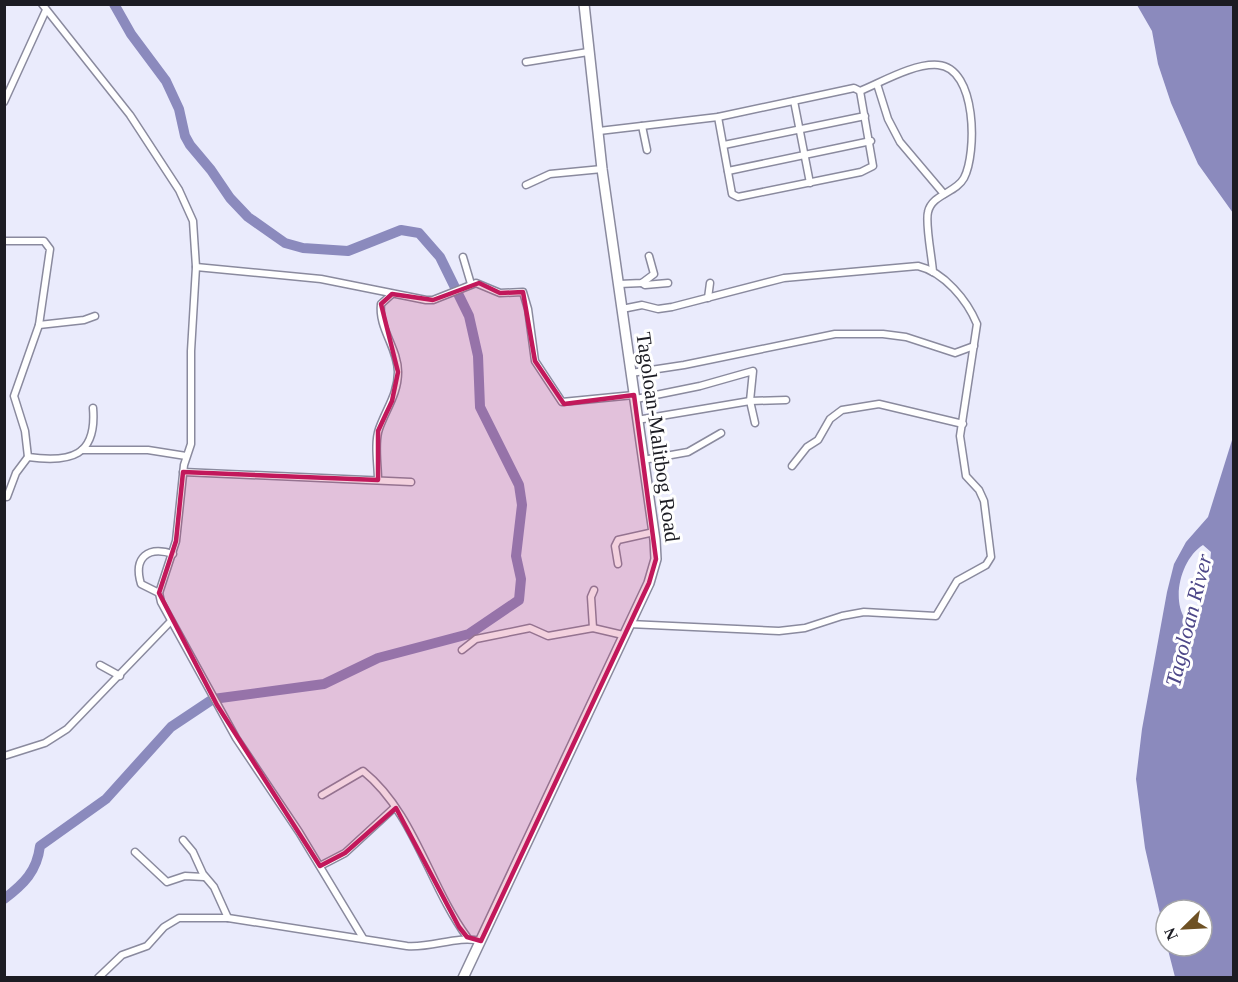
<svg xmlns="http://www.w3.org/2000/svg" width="1238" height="982" viewBox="0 0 1238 982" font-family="'Times New Roman',serif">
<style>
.water{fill:#8b8abd;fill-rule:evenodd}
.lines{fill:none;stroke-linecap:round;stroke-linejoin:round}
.river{stroke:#8b8abd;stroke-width:10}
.minor-casing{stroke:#8a8a9e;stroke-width:9}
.secondary-casing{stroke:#8a8a9e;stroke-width:12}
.minor{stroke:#fff;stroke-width:6}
.secondary{stroke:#fff;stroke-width:9}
.marked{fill:#c2185b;fill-opacity:0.2;stroke:#c2185b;stroke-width:4.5;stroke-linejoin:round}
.labels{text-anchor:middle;stroke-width:6;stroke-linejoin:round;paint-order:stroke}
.street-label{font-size:21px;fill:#1c1c23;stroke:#fff}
.water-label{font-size:22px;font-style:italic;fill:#4e4889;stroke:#fff}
</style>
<rect width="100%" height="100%" fill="#eaebfc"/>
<!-- water -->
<g class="water">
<polygon points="1137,5 1233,5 1233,213 1198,164 1171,103 1158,64 1152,31"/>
<path d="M1233 437V977H1175L1167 946H1202V910H1166V940L1145 848 1136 779 1142 729 1167 592 1174 564 1186 542 1208 517ZM1203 545 1211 552C1209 572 1209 611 1185 619 1171 597 1182 558 1203 545Z"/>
</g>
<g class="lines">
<!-- river -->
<path class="river" d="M4 899C24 884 37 871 40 846L106 799 171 727 213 699 324 684 378 658 469 634 519 600 521 579 516 556 522 505 519 485 480 407 478 356 469 316 440 257 419 233 401 230 348 251 303 248 285 243 248 217 230 198 211 170 190 145 185 136 179 109 166 81 131 34 114 4"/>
<!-- minor casing -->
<g class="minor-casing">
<g id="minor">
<polyline points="42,4 130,115 179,190 193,221 196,267 191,351 191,444 184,465 176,541 159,593 161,602 236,738 299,832 363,938"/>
<polyline points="526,62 588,52"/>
<polyline points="877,84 888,119 900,142 944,194"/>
<polyline points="794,101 810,183"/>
<polyline points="4,102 46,10"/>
<polyline points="718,117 732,194 738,197 861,172 873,166 860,91"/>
<polyline points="642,126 647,150"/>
<path d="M599 131 718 117 854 88 860 91C882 82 914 63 938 65 977 68 977 153 964 178 956 193 932 194 928 212 925 224 932 257 933 272"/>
<polyline points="724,145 865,116"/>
<polyline points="728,171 871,141"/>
<polyline points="526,185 550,174 602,169"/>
<path d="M4 241H44L50 249 39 325 14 396 25 431 28 457C71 463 97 456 93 408"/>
<polyline points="463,257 471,284"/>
<polyline points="196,267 321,279 426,300 433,300 476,283 500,293 523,292 528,309 535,361 562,402 634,395"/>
<polyline points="642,283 645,285 668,283"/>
<polyline points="619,284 642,283 654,274 649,256"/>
<polyline points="708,298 710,283"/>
<path d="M622 309 642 305 658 309 672 307 784 278 918 266C944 272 967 300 977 324L960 436 966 476 979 490 984 501 991 557 986 565 957 581 936 616 864 612 842 616 805 628 779 631 629 624"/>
<polyline points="39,325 84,320 95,316"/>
<polyline points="631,373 684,365 835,334 883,334 906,337 955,353 974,346"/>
<polyline points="636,399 700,386 753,371 750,401 755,423"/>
<polyline points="637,420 750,401 786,400"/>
<polyline points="82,450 148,450 186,456"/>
<polyline points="643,460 688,452 721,433"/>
<polyline points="792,466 807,447 818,440 830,419 842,410 879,404 963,424"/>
<polyline points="183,472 411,482"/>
<path d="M378 480C378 465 374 443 379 429 386 409 398 394 398 372 398 348 378 328 381 304L392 294"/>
<polyline points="7,497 16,473 28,457"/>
<polyline points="618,564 615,546 618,540 654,532"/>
<path d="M159 593 141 584C133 557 148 546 173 554"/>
<polyline points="593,628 591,597 594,590"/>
<polyline points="462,650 476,639 530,628 548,636 593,628 623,635"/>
<polyline points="100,665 120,676"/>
<polyline points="4,756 45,743 67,729 171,621"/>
<path d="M322 795 363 771C414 812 429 885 467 937"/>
<polyline points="183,840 193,852 203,874 214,887 228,918"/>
<polyline points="135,852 167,882 185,876 204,877"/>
<polyline points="320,866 345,853 395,807"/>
<path d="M98 978 122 955 147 946 164 927 179 918H228L407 946C433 948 457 935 481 941"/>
</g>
</g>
<!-- secondary casing -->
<g class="secondary-casing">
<polyline id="secondary" points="463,978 649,583 656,559 655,540 602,169 584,4"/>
</g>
<!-- minor -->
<use href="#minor" class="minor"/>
<!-- secondary -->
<use href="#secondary" class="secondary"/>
</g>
<!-- marked area -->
<path class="marked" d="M479 283 500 293 523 292 535 361 564 404 634 395 656 559 649 583 481 941 467 937 459 927 396 808 345 853 320 866 217 705 159 593 176 541 183 472 378 480V431L392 401 398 372 381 304 392 294 433 300Z"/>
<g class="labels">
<!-- street labels -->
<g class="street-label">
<text transform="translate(658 437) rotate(82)" y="7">Tagoloan-Malitbog Road</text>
</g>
<!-- water labels -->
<g class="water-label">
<text transform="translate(1188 620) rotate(-76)" y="8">Tagoloan River</text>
</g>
</g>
<!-- border -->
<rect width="1238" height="982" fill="none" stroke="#1c1c23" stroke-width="12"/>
<!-- north arrow -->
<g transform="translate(1184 928) rotate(246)"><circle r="28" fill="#ffffff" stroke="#a4a4a7" stroke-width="1.5"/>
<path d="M0-4.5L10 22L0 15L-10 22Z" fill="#6e5124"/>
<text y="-9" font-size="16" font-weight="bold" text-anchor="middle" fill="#1c1c23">N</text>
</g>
</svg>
